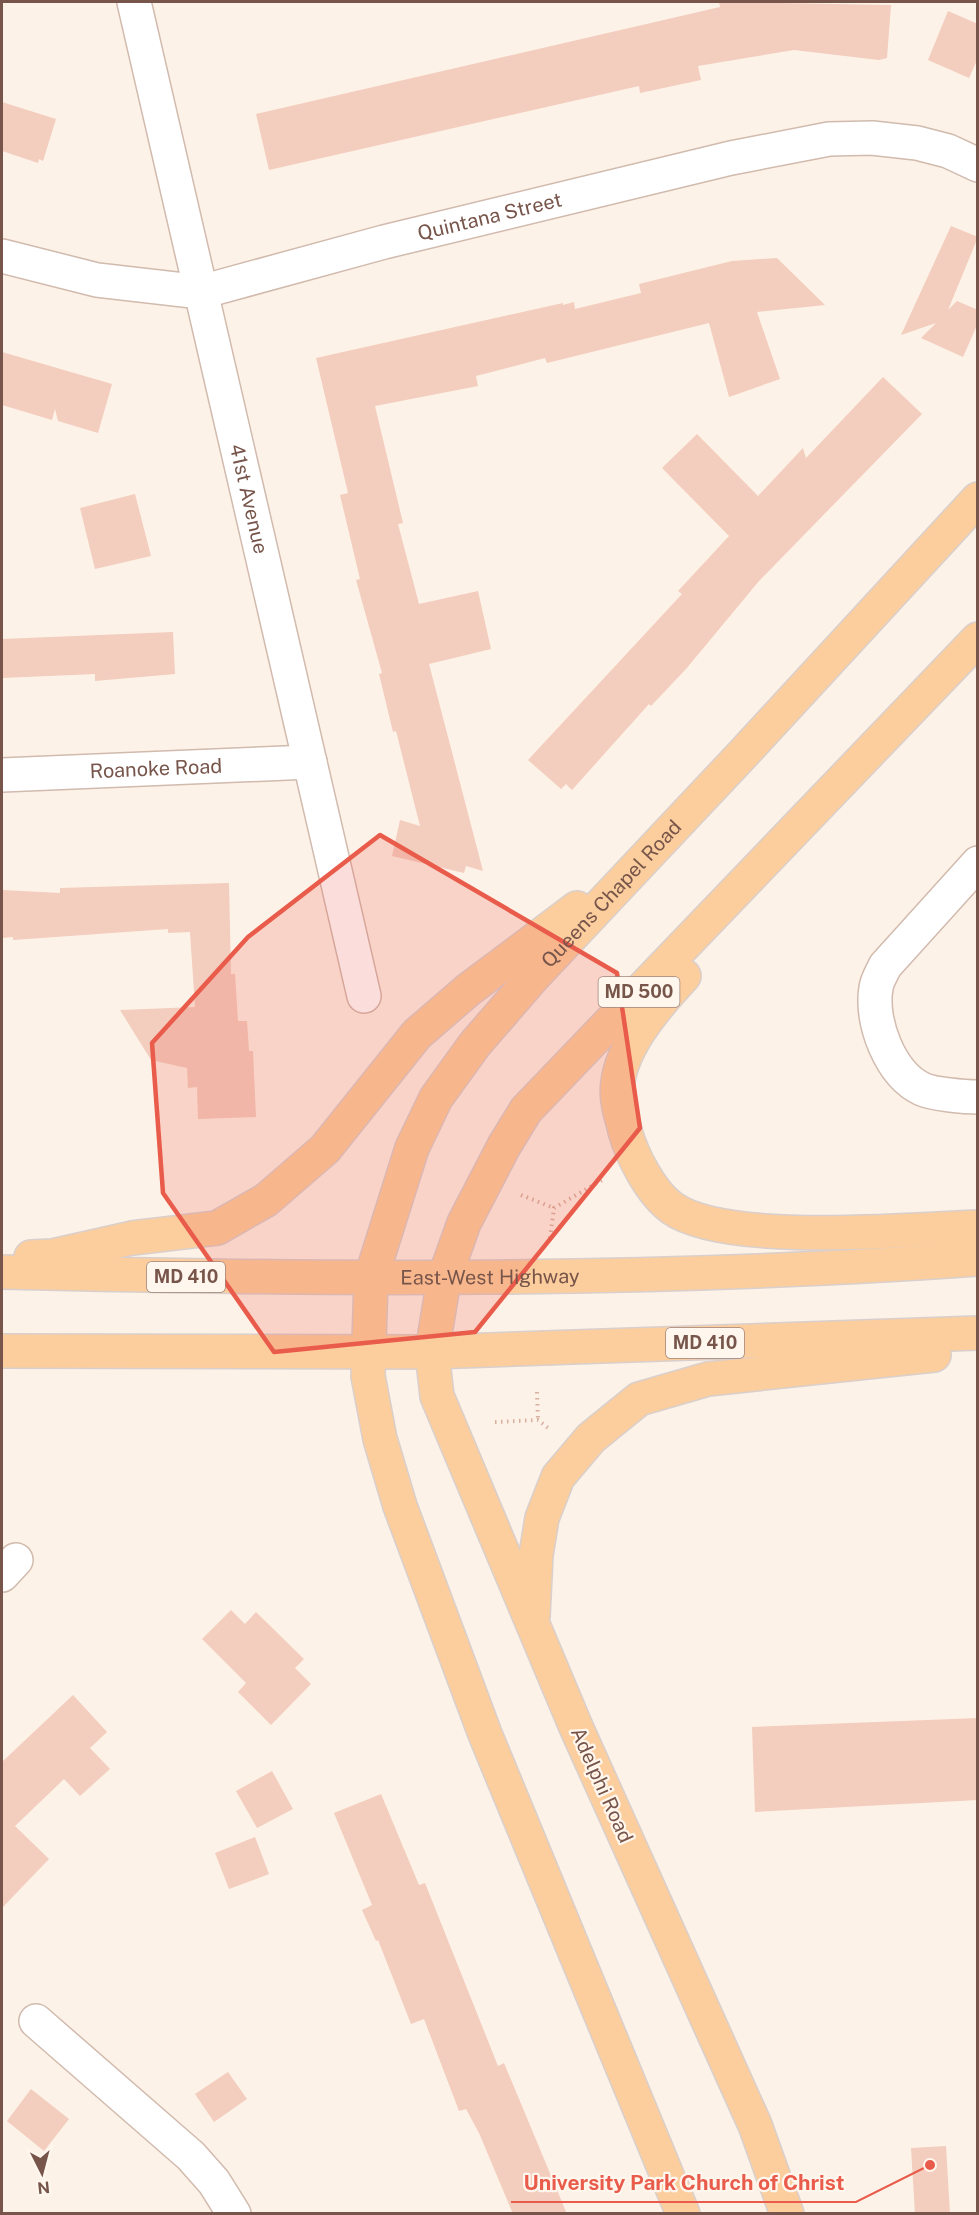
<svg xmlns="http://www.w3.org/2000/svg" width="979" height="2215" viewBox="0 0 979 2215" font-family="'Public Sans',sans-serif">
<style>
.building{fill:#f3cdbe}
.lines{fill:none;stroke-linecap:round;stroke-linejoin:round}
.minor-casing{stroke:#d1baae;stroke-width:36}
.major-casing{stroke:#d9cfcc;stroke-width:36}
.path{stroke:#d8afa0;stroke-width:4;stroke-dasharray:1.5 4.5;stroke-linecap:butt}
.minor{stroke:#fff;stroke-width:33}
.major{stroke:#fcce9e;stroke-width:33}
.marked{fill:#e95b4a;fill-opacity:0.2;stroke:#e95b4a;stroke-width:4.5;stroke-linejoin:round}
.labels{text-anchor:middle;stroke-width:4.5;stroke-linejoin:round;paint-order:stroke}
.shield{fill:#fff6ed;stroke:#a0857b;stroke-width:1.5}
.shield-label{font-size:18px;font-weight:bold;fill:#77554a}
.street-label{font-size:20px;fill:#77554a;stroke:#fff6ed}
.leader{fill:none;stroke:#e95b4a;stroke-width:2}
.callout-dot{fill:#e95b4a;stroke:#fff6ed;stroke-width:2}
.callout-label{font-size:21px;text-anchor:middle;font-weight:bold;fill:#e95b4a;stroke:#fff6ed;stroke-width:4.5;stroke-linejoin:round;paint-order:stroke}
</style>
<rect width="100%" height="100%" fill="#fdf2e7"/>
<!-- building -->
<g class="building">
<polygon points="719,2 891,5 887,58 879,60 794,50 698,66 701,80 640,93 639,86 269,170 256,114 720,7"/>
<polygon points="948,11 978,24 978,58 969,78 928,60"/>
<polygon points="2,102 56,119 43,161 39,159 38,163 2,151"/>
<polygon points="951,226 978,237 948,310 957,301 978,310 978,323 963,357 921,338 936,323 901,335"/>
<polygon points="777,258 825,305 757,312 780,379 729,397 709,323 547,363 545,358 476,376 478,386 375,406 403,523 398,524 419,604 478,591 491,649 429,664 483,871 466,866 464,873 392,856 400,820 420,826 396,731 393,732 379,674 382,673 356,580 360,579 340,495 348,493 316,358 563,303 563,305 574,302 575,309 641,293 639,284 732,261"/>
<polygon points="2,352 112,384 98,433 58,421 55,409 52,420 2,405"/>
<polygon points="883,377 922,414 759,581 686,669 651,706 649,704 572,790 566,784 561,789 528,760 682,594 678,591 729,536 662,468 697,434 758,496 803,448 806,458"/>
<polygon points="135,494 151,556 95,569 80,508"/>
<polygon points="173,632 175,674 95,681 95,674 2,678 2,639"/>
<polygon points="229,883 231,974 235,974 238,1021 247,1021 249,1051 253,1051 256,1117 198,1119 197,1087 188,1088 187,1068 151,1060 120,1010 195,1007 190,932 168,933 168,929 13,940 13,937 2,938 2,890 60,893 60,888"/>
<polygon points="231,1610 245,1624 256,1612 304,1659 295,1668 311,1684 271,1725 238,1692 246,1683 202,1639"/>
<polygon points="73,1695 107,1732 90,1748 110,1769 80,1796 64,1779 15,1826 49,1859 2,1908 2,1762"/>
<polygon points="978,1718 978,1800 755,1812 752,1727"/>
<polygon points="272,1771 293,1809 257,1828 236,1791"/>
<polygon points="381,1794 419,1885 425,1883 498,2066 504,2063 567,2214 513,2214 479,2133 466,2109 459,2111 424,2019 411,2024 378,1940 376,1941 362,1910 372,1905 334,1813"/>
<polygon points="255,1837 269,1874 229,1889 215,1853"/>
<polygon points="228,2072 247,2099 214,2122 195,2094"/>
<polygon points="31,2089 69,2119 44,2151 7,2121"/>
<polygon points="946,2146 950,2214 915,2214 911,2148"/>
</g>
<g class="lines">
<!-- minor casing -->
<g class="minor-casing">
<g id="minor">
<path id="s1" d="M134 2 364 996"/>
<path id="s2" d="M2 256 97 280 201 292 384 242 731 158 829 139 872 138 917 143 948 151 978 165"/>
<path id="s3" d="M2 775 310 762"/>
<path d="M978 863 885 966C882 973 877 980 876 988 870 1021 890 1074 922 1089 932 1094 965 1097 978 1097"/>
<polyline points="2,1575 16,1560"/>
<polyline points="36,2021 191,2156 214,2182 234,2214"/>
</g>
</g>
<!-- major casing -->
<g class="major-casing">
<g id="major">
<path d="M684 976C656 1006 611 1056 618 1101 619 1111 623 1121 625 1131 632 1156 651 1193 672 1208 725 1246 909 1230 978 1227"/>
<polyline points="31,1257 52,1256 132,1238 217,1228 266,1200 325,1149 417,1034 468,990 577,908"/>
<path id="s4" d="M2 1272C327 1280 652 1282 978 1259"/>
<polyline points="2,1351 432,1352 978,1333"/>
<polyline points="533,1616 536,1555 542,1518 558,1477 591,1438 639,1399 708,1379 934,1355"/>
<path id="s5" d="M683 2214 485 1734 400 1506 380 1439 368 1376 371 1278 412 1148 436 1098 475 1044 533 977 741 756 978 499"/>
<polyline points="787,2214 755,2125 576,1727 437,1396 432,1352 444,1279 464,1223 504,1146 526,1110 978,639"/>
</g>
</g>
<!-- path -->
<g class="path">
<polyline points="521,1195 554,1208"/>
<polyline points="550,1238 554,1208 604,1179"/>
<polyline points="537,1392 538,1420"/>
<polyline points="495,1422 538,1420 548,1428"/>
</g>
<!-- minor -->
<use href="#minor" class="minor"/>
<!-- major -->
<use href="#major" class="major"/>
</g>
<!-- marked area -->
<path class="marked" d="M380 835 617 973 640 1128 475 1332 274 1352 163 1193 152 1043 248 937Z"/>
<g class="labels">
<!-- shield labels -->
<g class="shield">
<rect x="598.5" y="977" width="81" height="30" rx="4.5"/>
<rect x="147" y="1262" width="78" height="30" rx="4.5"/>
<rect x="666" y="1328" width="78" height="30" rx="4.5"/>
</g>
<g class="shield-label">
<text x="639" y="998">MD 500</text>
<text x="186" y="1283">MD 410</text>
<text x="705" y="1349">MD 410</text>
</g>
<!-- street labels -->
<g class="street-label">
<text dy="7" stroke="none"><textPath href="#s2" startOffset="501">Quintana Street</textPath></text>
<text dy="7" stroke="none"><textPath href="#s1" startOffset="510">41st Avenue</textPath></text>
<text dy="7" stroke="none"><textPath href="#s3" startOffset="154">Roanoke Road</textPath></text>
<text dy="7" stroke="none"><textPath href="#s5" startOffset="1456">Queens Chapel Road</textPath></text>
<text dy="7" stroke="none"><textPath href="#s4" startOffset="488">East-West Highway</textPath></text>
<text transform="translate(602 1785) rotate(66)" y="7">Adelphi Road</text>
</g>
</g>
<!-- callouts -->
<path class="leader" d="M930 2165L856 2202H511"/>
<circle class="callout-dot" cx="930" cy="2165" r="6"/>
<g class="callout-label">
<text x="684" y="2190">University Park Church of Christ</text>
</g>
<!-- border -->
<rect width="979" height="2215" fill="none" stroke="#77554a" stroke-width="6"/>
<!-- north arrow -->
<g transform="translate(42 2173) rotate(174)" stroke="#fff6ed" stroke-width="4.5" paint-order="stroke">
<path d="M0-4.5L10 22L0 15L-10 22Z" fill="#77554a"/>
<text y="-9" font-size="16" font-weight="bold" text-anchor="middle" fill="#77554a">N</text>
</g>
</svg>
